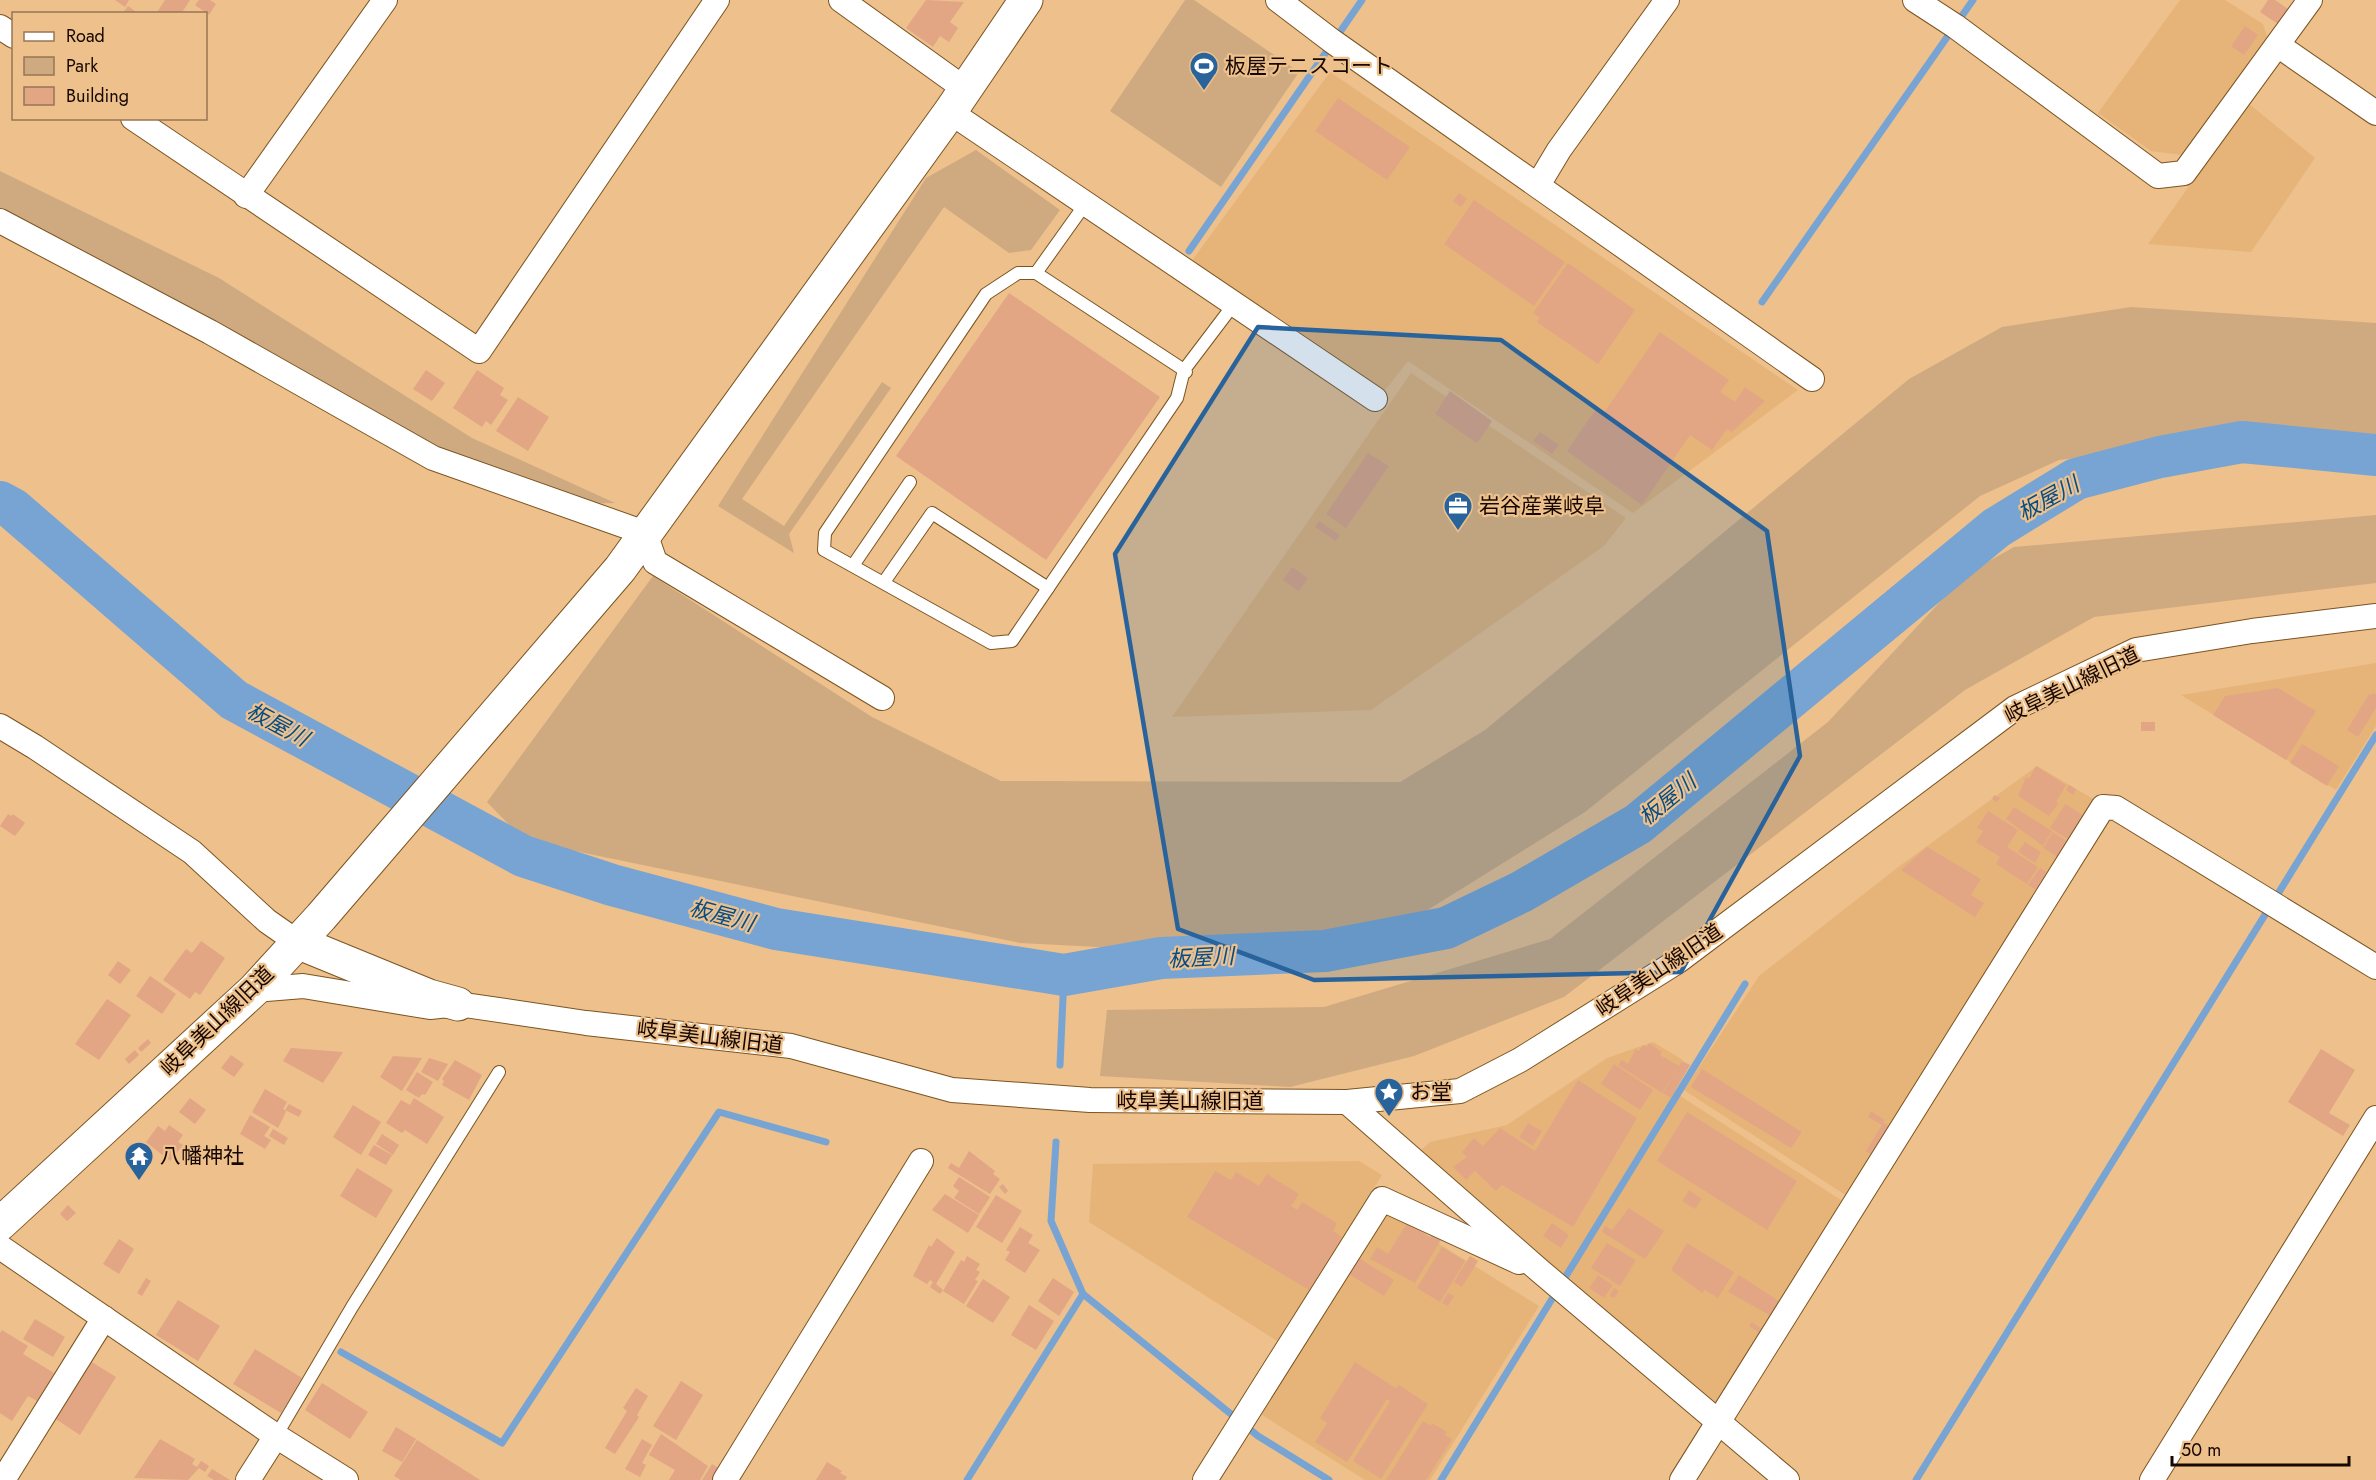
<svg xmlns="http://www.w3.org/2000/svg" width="2376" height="1480" viewBox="0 0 2376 1480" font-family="Jost,'Noto Sans JP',sans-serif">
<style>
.built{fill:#e6b479}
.green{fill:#cfaa80}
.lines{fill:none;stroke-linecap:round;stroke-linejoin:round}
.stream{stroke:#77a4d3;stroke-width:7}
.river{stroke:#77a4d3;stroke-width:42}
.building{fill:#e2a685}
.lane-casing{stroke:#7b5420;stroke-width:14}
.street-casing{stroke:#7b5420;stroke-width:26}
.secondary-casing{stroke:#7b5420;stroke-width:35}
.lane{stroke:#fff;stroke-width:12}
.street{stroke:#fff;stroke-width:24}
.secondary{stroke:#fff;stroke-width:33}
.marked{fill:#29639b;fill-opacity:0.2;stroke:#29639b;stroke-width:4.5;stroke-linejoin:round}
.labels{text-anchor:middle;stroke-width:4.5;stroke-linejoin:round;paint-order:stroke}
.poi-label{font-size:21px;fill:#160700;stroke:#edc08c;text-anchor:start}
.street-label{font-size:21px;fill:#160700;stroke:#edc08c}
.water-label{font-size:22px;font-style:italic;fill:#044d86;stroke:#edc08c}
</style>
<rect width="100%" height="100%" fill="#edc08c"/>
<!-- built -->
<g class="built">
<polygon points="2180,0 2225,0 2263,24 2269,42 2183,155 2151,151 2098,113"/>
<polygon points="1330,72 1798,390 1633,513 1408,361 1383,393 1191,262"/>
<polygon points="2248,103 2315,158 2251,252 2148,244"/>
<polygon points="1411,373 1626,518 1604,546 1371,710 1172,717"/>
<polygon points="2376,663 2376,726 2336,790 2181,695"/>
<polygon points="2037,766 2095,800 1847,1196 1684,1090 1759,976 1897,868"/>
<polygon points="1653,1042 1683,1060 1668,1088 1847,1204 1724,1400 1712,1403 1420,1151 1430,1142 1507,1125 1607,1058"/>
<polygon points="1359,1161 1382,1175 1367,1199 1539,1306 1430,1480 1365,1480 1259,1413 1296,1353 1089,1222 1093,1164"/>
</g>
<!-- green -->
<g class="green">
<polygon points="1185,0 1194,0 1299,72 1221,187 1110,111"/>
<polygon points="976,150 1060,210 1031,250 1009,253 944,207 742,499 784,526 882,382 891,388 789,534 794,553 718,506 926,178"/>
<polygon points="0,171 219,278 472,438 615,503 581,504 442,449 0,211"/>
<polygon points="2131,307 2376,323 2376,434 2293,433 2059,460 1980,496 1585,812 1426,911 1329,935 1118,948 1020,943 570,850 516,832 487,802 653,576 872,717 1001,781 1400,782 1485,730 1909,379 2002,327"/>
<polygon points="2376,515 2376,583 2094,617 1965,690 1564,997 1414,1056 1290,1087 1100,1076 1107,1010 1324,1007 1550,939 1828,722 1966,574 2014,547"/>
</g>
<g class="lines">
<!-- stream -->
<g class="stream">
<polyline points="1189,251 1362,0"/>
<polyline points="1762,302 1973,0"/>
<polyline points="1060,1065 1064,975"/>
<polyline points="1056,1142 1051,1221 1083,1294 1258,1436 1329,1480"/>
<polyline points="341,1352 502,1443 719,1112 826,1142"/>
<polyline points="967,1480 1083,1294"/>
<polyline points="1441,1480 1745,984"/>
<polyline points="1916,1480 2376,735"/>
</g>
<!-- river -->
<polyline class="river" points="0,502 13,509 234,700 523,856 612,885 776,929 1064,975 1161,958 1325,951 1446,928 1521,892 1638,824 1996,528 2076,479 2160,457 2242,442 2376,455"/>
</g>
<!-- building -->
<g class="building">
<polygon points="115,0 129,0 125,7"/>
<polygon points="165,0 190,0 181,14 156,14"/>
<polygon points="199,0 210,0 216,4 209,15 195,5"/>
<polygon points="926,0 964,2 950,22 958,28 949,42 940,36 933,47 906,28"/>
<polygon points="2268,0 2275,0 2288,9 2278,24 2260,12"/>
<polygon points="128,6 136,12 134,14 122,14"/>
<polygon points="2245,26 2258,35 2244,55 2231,46"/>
<polygon points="1338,98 1410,147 1387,180 1315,131"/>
<polygon points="1459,193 1467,199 1461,207 1453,201"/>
<polygon points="1474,200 1565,262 1534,306 1444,244"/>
<polygon points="1568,263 1635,310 1598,364 1537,322 1540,318 1533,313"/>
<polygon points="1009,293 1160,397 1046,560 896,456"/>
<polygon points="1660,332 1729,380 1720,392 1735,402 1745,387 1765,401 1732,432 1727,429 1712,450 1690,435 1642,505 1567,451 1596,409 1603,414"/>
<polygon points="426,370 445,383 432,401 413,389"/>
<polygon points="477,370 504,388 500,395 508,400 491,425 486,421 482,427 453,408"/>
<polygon points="1450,391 1492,421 1477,443 1435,414"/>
<polygon points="518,397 549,417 528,451 496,431"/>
<polygon points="1540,432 1559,445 1552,454 1533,441"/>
<polygon points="1368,453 1389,466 1346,528 1326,514"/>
<polygon points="1319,521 1340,535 1336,541 1315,527"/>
<polygon points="1292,567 1308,578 1299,591 1283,580"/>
<polygon points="2278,688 2316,711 2286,760 2213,715 2225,696"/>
<polygon points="2373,693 2376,695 2376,708 2358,737 2347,730 2369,694 2371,695"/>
<rect x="2141" y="722" width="14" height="9"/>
<polygon points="2302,744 2339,766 2327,786 2290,763"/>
<polygon points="2036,766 2066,785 2056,802 2059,803 2049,816 2018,796 2026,777 2029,779"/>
<polygon points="2069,785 2076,789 2073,795 2066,790"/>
<polygon points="1994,795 2000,798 1997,802 1992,799"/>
<polygon points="2065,804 2083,815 2068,839 2050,828"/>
<polygon points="2014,807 2052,831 2043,846 2006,819"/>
<polygon points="1988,811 2018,830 2007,847 2038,867 2027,884 1996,864 2000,857 1976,842 1983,831 1977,828"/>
<polygon points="8,814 11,816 13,814 25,823 15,836 0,826"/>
<polygon points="2053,832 2068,842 2057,857 2043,848"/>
<polygon points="2025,842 2041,852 2035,863 2018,852"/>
<polygon points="1927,847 1981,879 1971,895 1984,903 1975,917 1901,870"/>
<polygon points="2040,868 2047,872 2036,890 2028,885"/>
<polygon points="201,941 225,958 200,995 195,992 190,999 163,980 186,949 192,953"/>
<polygon points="118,961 131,970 120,984 108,975"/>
<polygon points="150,976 176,994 162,1014 136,996"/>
<polygon points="107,999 131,1015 99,1060 75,1044"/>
<polygon points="148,1039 151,1043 141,1052 138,1048"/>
<polygon points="1649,1043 1662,1052 1660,1055 1679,1066 1662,1093 1618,1065 1622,1060 1628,1064 1636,1049 1639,1051 1643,1045 1647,1047"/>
<polygon points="291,1048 343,1052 323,1083 283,1061"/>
<polygon points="2321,1049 2355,1070 2329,1113 2350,1125 2343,1136 2288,1102"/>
<polygon points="135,1050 139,1055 129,1064 125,1059"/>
<polygon points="231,1055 244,1064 234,1077 221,1068"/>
<polygon points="393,1056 422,1058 402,1091 380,1077"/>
<polygon points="429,1058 448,1064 438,1081 421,1072"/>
<polygon points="455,1060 482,1075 469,1100 442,1085 444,1081 442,1079"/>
<polygon points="1682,1061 1690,1065 1671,1098 1663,1093"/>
<polygon points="1614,1064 1653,1090 1640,1110 1601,1084"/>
<polygon points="1702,1069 1802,1132 1791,1148 1691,1087"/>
<polygon points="417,1072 433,1082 425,1095 422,1094 419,1098 406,1090"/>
<polygon points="1578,1080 1637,1118 1573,1227 1502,1185 1496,1191 1475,1171 1466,1180 1453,1167 1467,1157 1462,1152 1474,1138 1483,1146 1500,1128 1535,1151"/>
<polygon points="265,1089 287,1102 283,1109 286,1111 284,1116 278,1128 252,1112"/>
<polygon points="190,1098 206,1110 195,1124 179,1112"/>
<polygon points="414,1098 444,1117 427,1144 405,1130 402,1133 386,1123 401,1100 410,1105"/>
<polygon points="289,1104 302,1111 299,1117 285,1110"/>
<polygon points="353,1105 381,1122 361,1155 333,1137"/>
<polygon points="1871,1111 1885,1120 1883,1122 1890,1127 1873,1156 1866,1151 1882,1125 1868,1117"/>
<polygon points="1687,1112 1797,1181 1767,1230 1657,1161"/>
<polygon points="250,1115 270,1127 264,1136 271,1140 265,1149 240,1134"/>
<polygon points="1528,1123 1542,1131 1533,1146 1519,1137"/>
<polygon points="169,1125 183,1135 178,1142 183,1145 170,1161 146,1142 158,1126 165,1131"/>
<polygon points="273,1129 288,1138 284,1145 269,1136"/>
<polygon points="382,1134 399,1145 393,1155 376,1144"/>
<polygon points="374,1145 392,1155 386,1165 368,1155"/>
<polygon points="969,1151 995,1171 993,1174 1000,1179 990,1194 948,1168 951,1163 959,1168"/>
<polygon points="357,1168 393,1190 376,1218 340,1196"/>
<polygon points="1215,1171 1231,1180 1236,1172 1259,1186 1267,1174 1299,1194 1291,1206 1297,1210 1302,1202 1337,1223 1333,1231 1342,1237 1309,1290 1187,1217"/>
<polygon points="959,1177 990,1197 979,1214 954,1198 959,1191 953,1186"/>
<polygon points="1003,1184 1008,1191 1005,1194 999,1187"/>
<polygon points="1689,1190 1702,1199 1695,1209 1682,1201"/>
<polygon points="945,1194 979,1215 968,1233 932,1210"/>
<polygon points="996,1195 1022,1211 1002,1243 976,1227"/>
<polygon points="68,1205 76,1213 67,1221 60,1214"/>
<polygon points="1629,1208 1664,1231 1645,1259 1602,1232 1605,1226 1612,1230"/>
<polygon points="1407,1223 1430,1237 1432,1234 1441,1240 1415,1283 1370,1259 1377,1247 1388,1254"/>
<polygon points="1552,1223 1569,1235 1561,1248 1543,1236"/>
<polygon points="1020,1227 1033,1235 1028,1243 1040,1250 1025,1273 1005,1260 1010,1252 1006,1250"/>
<polygon points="937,1238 955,1252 936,1284 943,1290 940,1294 930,1287 933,1282 930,1280 927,1284 913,1276 929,1245 931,1247"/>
<polygon points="119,1239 134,1249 119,1274 103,1264"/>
<polygon points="1607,1243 1636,1260 1620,1286 1591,1268"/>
<polygon points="1687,1243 1734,1272 1718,1298 1705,1290 1702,1293 1671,1270"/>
<polygon points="1442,1247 1465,1261 1440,1302 1417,1288"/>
<polygon points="967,1256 980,1264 976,1270 980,1272 975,1280 978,1281 964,1304 943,1291 961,1260 964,1262"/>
<polygon points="1470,1256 1478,1261 1462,1287 1454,1282"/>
<polygon points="1357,1257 1394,1280 1384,1296 1347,1273"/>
<polygon points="1598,1275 1613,1285 1604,1298 1589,1288"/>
<polygon points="1739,1275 1782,1303 1773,1317 1728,1292"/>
<polygon points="146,1278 151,1281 142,1296 137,1293"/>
<polygon points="1053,1278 1074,1292 1059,1316 1038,1301"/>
<polygon points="983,1279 1010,1297 993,1323 966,1306"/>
<polygon points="1614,1288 1619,1291 1614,1298 1609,1296"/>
<polygon points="1448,1293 1454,1296 1448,1306 1442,1303"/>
<polygon points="178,1300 220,1326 198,1361 156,1335"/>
<polygon points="1029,1305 1054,1321 1036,1350 1011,1335"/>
<polygon points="35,1319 65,1337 53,1357 23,1339"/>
<polygon points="1752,1322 1766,1332 1764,1336 1749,1326"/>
<polygon points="2,1330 28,1346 23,1354 54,1373 37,1401 28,1396 12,1421 0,1413 0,1333"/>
<polygon points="255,1349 302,1378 281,1413 233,1384"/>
<polygon points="90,1361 116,1377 80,1435 54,1418"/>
<polygon points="1355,1362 1394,1387 1397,1388 1399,1385 1428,1404 1381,1479 1353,1461 1390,1401 1387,1399 1347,1462 1315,1442 1327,1423 1320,1418"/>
<polygon points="681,1381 703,1395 676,1440 653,1426"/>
<polygon points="322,1383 368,1412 350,1439 305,1410"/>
<polygon points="636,1388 648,1396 637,1415 639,1417 615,1454 605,1448 627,1411 623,1408"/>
<polygon points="1423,1421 1431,1426 1432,1423 1447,1432 1445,1435 1452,1439 1426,1480 1386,1480"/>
<polygon points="396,1427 416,1439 402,1462 382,1451"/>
<polygon points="661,1434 708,1466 700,1480 669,1480 675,1470 649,1455"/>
<polygon points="160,1439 195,1459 192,1464 197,1467 201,1461 209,1466 205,1472 199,1468 188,1480 134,1478"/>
<polygon points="642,1439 652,1445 642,1463 646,1465 640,1477 625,1469"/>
<polygon points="417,1440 480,1480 401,1480 394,1476"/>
<polygon points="827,1462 842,1471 840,1473 847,1477 845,1480 816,1480"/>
<polygon points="712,1464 723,1471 717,1480 702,1480"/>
<polygon points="212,1469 230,1480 214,1480 207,1476"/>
</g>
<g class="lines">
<!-- lane casing -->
<g class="lane-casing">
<g id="lane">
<polyline points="1036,273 1086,203"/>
<polyline points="1186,372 1184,370 1036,273 1018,273 986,294 825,533 824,550 991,643 1012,641 1177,398 1184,370 1234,304"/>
<polyline points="854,564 910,482"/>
<polyline points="884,582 932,513 1048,588"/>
<polyline points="276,1436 352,1307 499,1072"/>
</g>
</g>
<!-- street casing -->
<g class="street-casing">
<g id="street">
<polyline points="841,0 965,89"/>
<polyline points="1278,0 1332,41 1812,379"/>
<polyline points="1915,0 1955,26 2158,176 2184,173 2310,0"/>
<polyline points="0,27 14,36"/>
<polyline points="2279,46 2376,113"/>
<polyline points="950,112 1375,399"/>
<polyline points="133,118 479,351 717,0"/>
<polyline points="1538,185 1559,150 1667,0"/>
<polyline points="246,196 385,0"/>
<polyline points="0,221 210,332 433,458 645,533 655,562 882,698"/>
<polyline points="0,726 35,747 192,852 267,921 297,942"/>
<polyline points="254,990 303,986 430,1007 458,1004 586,1023 791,1046 952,1090 1090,1100 1347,1102 1460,1091 1520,1060 1678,961 2015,708 2136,650 2252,631 2376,616"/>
<polyline points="1347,1102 1540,1271 1787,1480"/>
<polyline points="0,1247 276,1436 346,1480"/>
<polyline points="3,1480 104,1318"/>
<polyline points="248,1480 276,1436"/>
<polyline points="725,1480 921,1161"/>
<polyline points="1205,1480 1382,1199 1519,1262"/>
<polyline points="1682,1480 2103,807 2116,808 2376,967"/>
<polyline points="2152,1480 2376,1118"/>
</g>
</g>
<!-- secondary casing -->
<g class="secondary-casing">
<g id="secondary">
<polyline points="297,942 429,996 458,1004"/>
<polyline points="0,1224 254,990 321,917 620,569 950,112 1026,0"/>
</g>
</g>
<!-- lane -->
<use href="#lane" class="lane"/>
<!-- street -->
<use href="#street" class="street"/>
<!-- secondary -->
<use href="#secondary" class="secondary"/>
</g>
<!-- marked area -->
<path class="marked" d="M1258 327 1501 340 1767 531 1800 756 1681 972 1314 980 1178 929 1115 554Z"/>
<!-- icons -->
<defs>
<g id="stadium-pin" transform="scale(1.5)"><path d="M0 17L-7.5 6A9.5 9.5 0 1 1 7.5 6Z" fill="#29639b" stroke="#edc08c"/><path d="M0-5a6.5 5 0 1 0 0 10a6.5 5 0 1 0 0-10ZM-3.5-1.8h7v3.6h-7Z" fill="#fff"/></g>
<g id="office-pin" transform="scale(1.5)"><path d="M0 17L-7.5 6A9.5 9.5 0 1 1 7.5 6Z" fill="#29639b" stroke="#edc08c"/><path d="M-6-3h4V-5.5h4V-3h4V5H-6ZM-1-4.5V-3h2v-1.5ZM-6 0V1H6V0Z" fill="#fff"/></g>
<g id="sight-pin" transform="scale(1.5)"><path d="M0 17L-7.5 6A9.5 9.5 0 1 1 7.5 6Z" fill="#29639b" stroke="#edc08c"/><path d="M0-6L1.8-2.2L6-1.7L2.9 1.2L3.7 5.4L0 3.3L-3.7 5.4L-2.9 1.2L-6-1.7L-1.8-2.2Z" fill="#fff"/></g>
<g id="temple-pin" transform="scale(1.5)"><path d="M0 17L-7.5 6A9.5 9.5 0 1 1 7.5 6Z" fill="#29639b" stroke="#edc08c"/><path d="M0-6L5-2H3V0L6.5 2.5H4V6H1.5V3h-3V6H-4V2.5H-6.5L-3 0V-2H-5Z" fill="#fff"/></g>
</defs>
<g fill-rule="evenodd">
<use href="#stadium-pin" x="1204" y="66"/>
<use href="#office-pin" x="1458" y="506"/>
<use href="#sight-pin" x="1389" y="1092"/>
<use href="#temple-pin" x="139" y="1156"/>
</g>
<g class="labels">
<!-- poi labels -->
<g class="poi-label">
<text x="1225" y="73">板屋テニスコート</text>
<text x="1479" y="513">岩谷産業岐阜</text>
<text x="1410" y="1099">お堂</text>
<text x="160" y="1163">八幡神社</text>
</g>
<!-- street labels -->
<g class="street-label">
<text transform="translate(2072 685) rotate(-26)" y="7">岐阜美山線旧道</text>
<text transform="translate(1659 970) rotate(-34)" y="7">岐阜美山線旧道</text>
<text transform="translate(217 1021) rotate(-44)" y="7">岐阜美山線旧道</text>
<text transform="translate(710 1037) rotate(7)" y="7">岐阜美山線旧道</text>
<text x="1190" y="1108">岐阜美山線旧道</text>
</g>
<!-- water labels -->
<g class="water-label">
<text transform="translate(2048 498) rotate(-29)" y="8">板屋川</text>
<text transform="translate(278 724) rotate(28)" y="8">板屋川</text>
<text transform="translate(1667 799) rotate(-39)" y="8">板屋川</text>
<text transform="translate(722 915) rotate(15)" y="8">板屋川</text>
<text transform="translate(1201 957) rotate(-3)" y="8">板屋川</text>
</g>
</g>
<!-- legend -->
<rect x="12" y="12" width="195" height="108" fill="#edc08c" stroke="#977654" stroke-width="1.5"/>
<rect x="24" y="32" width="30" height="9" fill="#ffffff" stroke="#977654" stroke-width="1.5"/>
<text x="66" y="42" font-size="18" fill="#160700">Road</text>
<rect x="24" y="57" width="30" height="18" fill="#cfaa80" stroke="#977654" stroke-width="1.5"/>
<text x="66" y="72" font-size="18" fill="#160700">Park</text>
<rect x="24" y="87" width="30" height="18" fill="#e2a685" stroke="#977654" stroke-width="1.5"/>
<text x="66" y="102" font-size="18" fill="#160700">Building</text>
<!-- scale -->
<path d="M2172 1456v9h177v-9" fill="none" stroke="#160700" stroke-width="3"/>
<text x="2181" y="1456" font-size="18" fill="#160700" stroke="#edc08c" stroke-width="4.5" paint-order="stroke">50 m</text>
</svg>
